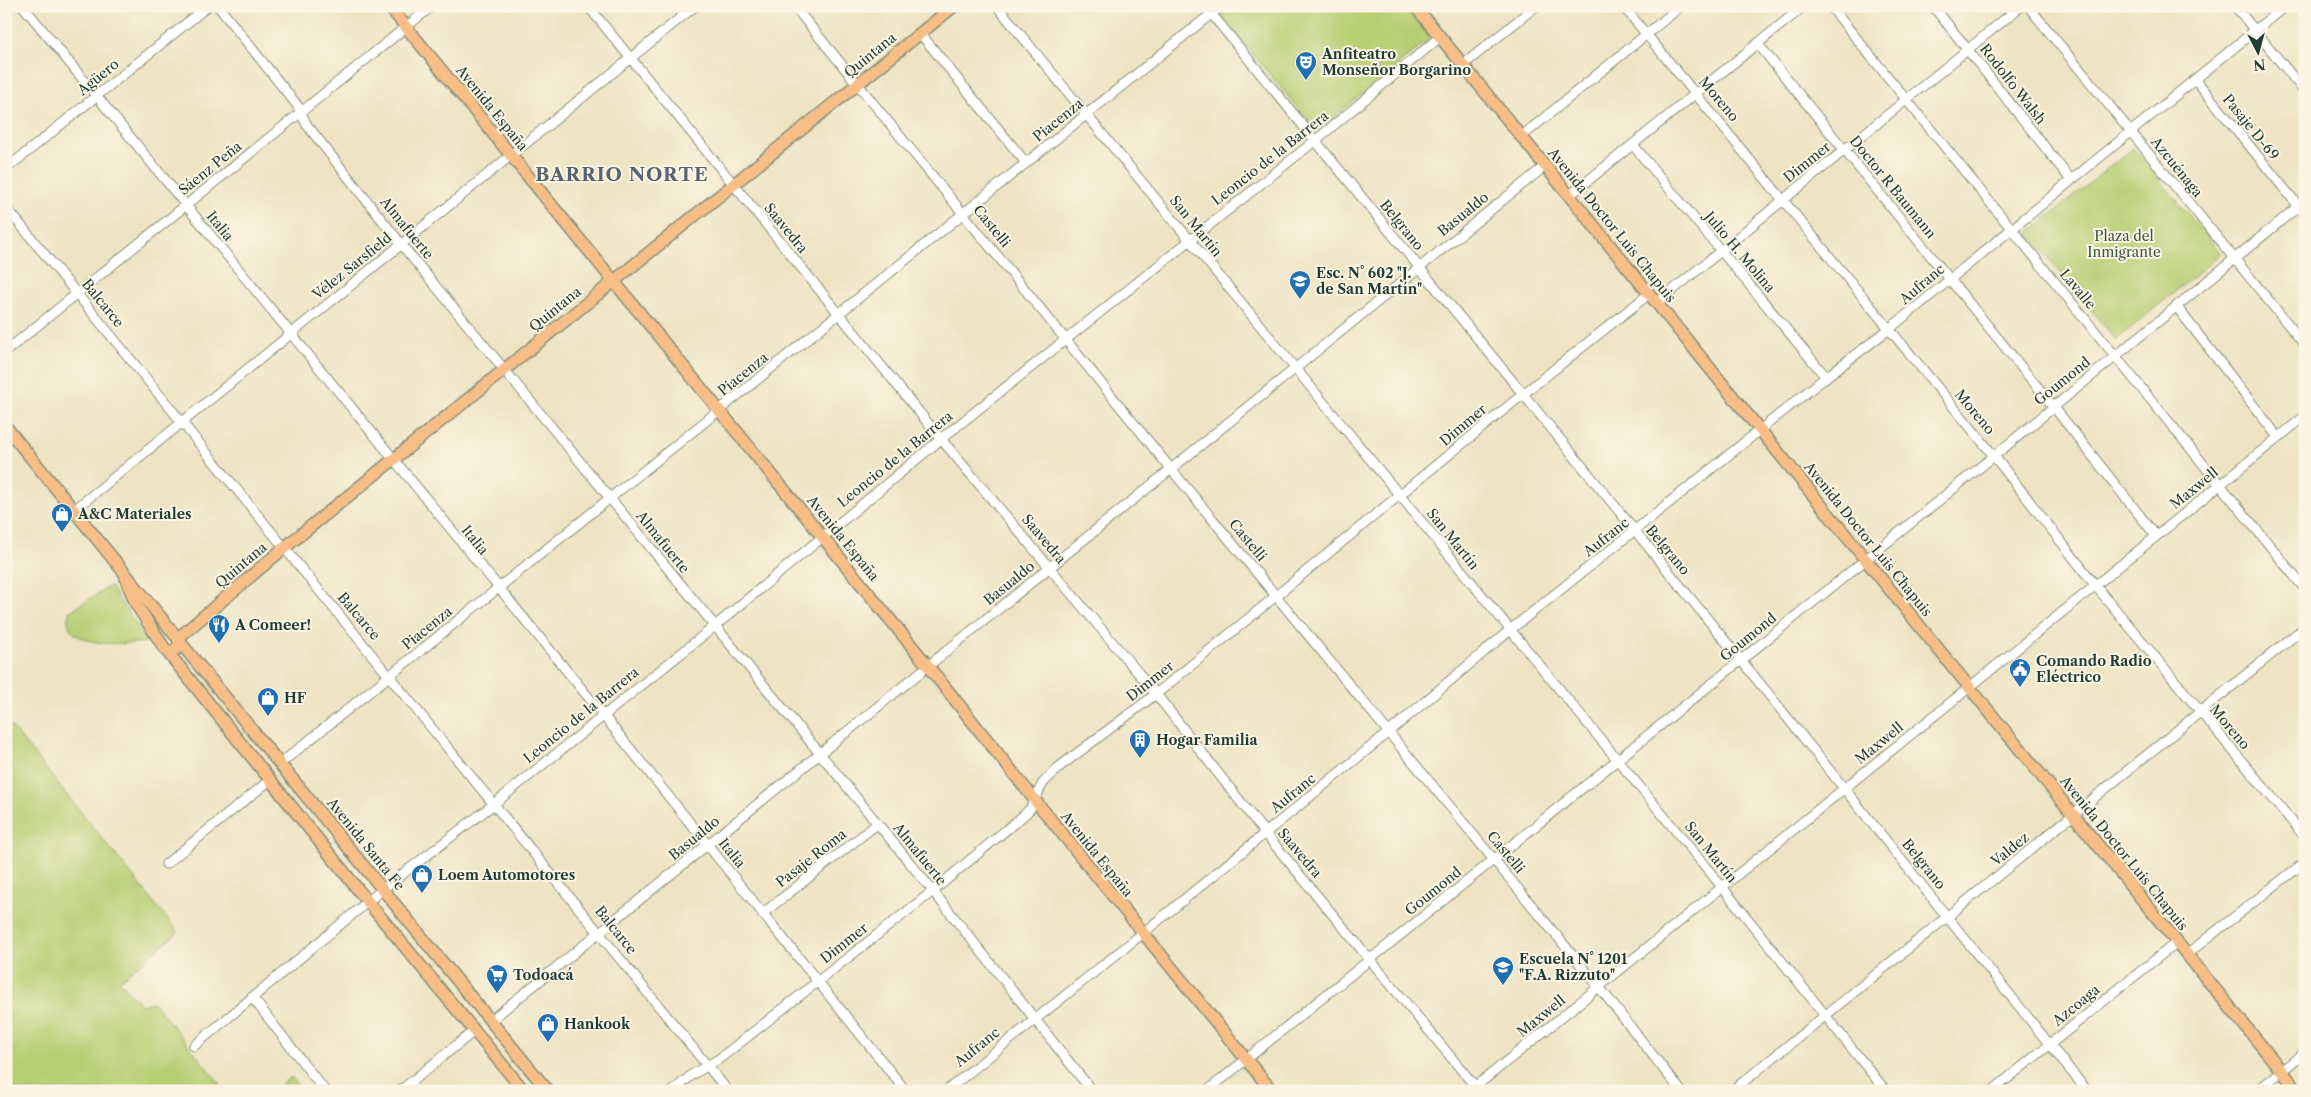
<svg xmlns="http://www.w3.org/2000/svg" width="2311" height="1097" viewBox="0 0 2311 1097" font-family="'Libre Caslon Text',serif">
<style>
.green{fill:#b7ce72;stroke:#6b8653}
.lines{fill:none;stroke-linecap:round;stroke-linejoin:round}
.minor-casing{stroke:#86907b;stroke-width:11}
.major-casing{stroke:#86907b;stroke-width:14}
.minor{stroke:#fff;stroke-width:9}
.major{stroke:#f7be88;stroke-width:11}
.labels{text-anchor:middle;stroke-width:4;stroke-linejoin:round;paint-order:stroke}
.poi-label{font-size:14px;font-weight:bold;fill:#1f3d34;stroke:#fcf5e5;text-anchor:start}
.street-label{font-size:14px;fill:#1f3d34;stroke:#fcf5e5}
.park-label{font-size:14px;fill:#3d5a40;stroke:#fcf5e5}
.district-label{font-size:19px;font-weight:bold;letter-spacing:1px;fill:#57646f;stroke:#fcf5e5}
</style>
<rect width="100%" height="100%" fill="#fcf5e5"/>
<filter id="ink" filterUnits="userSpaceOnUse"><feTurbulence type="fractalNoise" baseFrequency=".02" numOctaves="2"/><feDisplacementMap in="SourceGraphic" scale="10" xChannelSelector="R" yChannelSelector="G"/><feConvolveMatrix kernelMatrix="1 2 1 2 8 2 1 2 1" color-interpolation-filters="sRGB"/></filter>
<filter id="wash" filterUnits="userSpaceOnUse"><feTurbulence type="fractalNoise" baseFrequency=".0096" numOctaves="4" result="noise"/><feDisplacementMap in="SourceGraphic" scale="20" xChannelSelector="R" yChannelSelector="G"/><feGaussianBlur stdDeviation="1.12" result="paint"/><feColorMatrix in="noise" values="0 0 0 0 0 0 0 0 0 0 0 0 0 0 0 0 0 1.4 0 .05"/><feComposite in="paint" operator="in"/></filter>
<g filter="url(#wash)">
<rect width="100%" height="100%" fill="#eee3c2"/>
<!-- green -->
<g class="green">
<polygon points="1231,6 1405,6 1431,38 1317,131 1220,15"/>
<polygon points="2133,148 2221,254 2116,340 2028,233"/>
<path d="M110 586 148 642C126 644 59 650 69 612Z"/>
<polygon points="6,720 178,932 119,981 141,1005 153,1002 226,1091 6,1091"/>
<polygon points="291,1077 302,1091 273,1091"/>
</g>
</g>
<g filter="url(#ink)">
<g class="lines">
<!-- minor casing -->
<g class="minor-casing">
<g id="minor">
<polyline points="23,6 603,715 906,1091"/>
<polyline points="218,6 297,105 307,125 401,244 933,891 1092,1091"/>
<polyline points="588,6 941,439 1156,694 1265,833 1479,1091"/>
<polyline points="794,6 1171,469 1599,987 1681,1091"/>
<polyline points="997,6 1723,888 1886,1091"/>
<polyline points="1205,6 1741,660 2087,1091"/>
<polyline points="1623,6 1994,456 2095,585 2305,837"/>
<polyline points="1830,6 2305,589"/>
<polyline points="1933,6 2071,180"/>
<polyline points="2028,6 2305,345"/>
<polyline points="2235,6 2305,92"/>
<polyline points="920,33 1026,163"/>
<polyline points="1758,44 2053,406 2156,536"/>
<polyline points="1463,65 1536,6"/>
<polyline points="2195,79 2305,214"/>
<polyline points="1521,137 1681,6"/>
<polyline points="1633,145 1826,377"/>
<polyline points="6,169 208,6"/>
<polyline points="1569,196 1804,6"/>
<polyline points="6,207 728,1091"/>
<polyline points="1657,303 2021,6"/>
<polyline points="2176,306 2278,437"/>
<polyline points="6,351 432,6"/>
<polyline points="74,510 695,6"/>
<polyline points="281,763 1221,6"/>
<polyline points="166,864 270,780"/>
<polyline points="762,914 877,824"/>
<polyline points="2187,954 2305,862"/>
<polyline points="252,997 325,1091"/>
<polyline points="490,1021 1545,166"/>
<polyline points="194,1046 383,889 494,804 715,626 941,439 1316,140 1440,37"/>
<polyline points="400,1091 474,1031"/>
<polyline points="673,1091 693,1074 719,1059 933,891 1024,815 1030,809 1043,783 1059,767 1156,694 1522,395 1649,294"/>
<polyline points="946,1091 1143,933 1389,732 1509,631 1826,377 1888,330 2285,6"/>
<polyline points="1207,1091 1994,456 2305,201"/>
<polyline points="1470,1091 2305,416"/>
<polyline points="1732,1091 2305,627"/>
<polyline points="1992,1091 2177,942"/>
<polyline points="2257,1091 2305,1052"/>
</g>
</g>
<!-- major casing -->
<g class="major-casing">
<g id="major">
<polyline points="389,6 928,666 1034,799 1272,1091"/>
<polyline points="1415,6 2298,1091"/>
<polyline points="6,427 175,635"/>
<polyline points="126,579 136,604 165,649 170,652 178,648 179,643 178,638"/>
<polyline points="178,638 284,548 954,6"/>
<polyline points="179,641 548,1091"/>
<polyline points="166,650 368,902 524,1091"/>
</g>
</g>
<!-- minor -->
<use href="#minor" class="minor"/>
<!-- major -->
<use href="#major" class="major"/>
</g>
</g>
<!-- icons -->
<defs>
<g id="theatre-pin" transform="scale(1.125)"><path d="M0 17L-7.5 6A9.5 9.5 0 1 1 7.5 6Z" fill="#1f6fb2" stroke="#fcf5e5"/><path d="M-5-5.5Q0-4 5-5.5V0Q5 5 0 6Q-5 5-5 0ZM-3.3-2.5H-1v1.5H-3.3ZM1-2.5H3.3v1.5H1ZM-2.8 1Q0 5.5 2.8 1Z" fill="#fff"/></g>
<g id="school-pin" transform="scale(1.125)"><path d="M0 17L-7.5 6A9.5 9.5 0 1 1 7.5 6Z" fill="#1f6fb2" stroke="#fcf5e5"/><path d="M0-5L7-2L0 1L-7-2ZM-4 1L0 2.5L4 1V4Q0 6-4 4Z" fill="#fff"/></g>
<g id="shop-pin" transform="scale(1.125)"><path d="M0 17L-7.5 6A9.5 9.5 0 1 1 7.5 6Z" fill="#1f6fb2" stroke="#fcf5e5"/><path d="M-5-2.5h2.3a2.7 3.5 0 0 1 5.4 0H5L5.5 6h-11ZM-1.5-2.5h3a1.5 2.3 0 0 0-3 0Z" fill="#fff"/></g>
<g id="restaurant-pin" transform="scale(1.125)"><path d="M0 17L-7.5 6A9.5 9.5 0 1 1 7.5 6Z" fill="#1f6fb2" stroke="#fcf5e5"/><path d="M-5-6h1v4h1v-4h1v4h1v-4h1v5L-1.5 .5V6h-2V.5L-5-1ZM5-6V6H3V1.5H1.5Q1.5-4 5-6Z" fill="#fff"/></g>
<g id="civic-pin" transform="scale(1.125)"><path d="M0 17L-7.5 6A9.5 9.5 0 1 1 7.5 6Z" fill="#1f6fb2" stroke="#fcf5e5"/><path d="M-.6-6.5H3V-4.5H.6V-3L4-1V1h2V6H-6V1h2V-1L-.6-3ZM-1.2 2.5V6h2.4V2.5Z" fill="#fff"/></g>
<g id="building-pin" transform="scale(1.125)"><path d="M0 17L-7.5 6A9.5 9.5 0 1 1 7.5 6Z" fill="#1f6fb2" stroke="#fcf5e5"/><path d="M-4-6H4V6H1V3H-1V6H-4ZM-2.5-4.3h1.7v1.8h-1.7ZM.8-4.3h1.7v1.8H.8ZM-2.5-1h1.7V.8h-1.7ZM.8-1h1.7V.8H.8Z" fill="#fff"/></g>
<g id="supermarket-pin" transform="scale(1.125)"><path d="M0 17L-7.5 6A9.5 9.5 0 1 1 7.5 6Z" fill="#1f6fb2" stroke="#fcf5e5"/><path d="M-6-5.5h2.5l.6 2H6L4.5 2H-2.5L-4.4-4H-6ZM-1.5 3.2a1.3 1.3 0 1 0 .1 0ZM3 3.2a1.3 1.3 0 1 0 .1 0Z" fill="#fff"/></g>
</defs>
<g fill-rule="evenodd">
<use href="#theatre-pin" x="1306" y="62"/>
<use href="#school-pin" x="1300" y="281"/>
<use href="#shop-pin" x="62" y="514"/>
<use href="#restaurant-pin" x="219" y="625"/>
<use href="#civic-pin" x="2020" y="669"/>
<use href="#shop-pin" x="268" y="698"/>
<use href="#building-pin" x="1140" y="740"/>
<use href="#shop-pin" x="422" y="875"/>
<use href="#school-pin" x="1503" y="967"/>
<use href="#supermarket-pin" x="497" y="975"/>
<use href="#shop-pin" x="548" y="1024"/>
</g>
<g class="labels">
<!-- poi labels -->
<g class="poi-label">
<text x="1322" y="59">Anfiteatro<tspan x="1322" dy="16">Monseñor Borgarino</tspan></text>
<text x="1316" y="278">Esc. N° 602 "J.<tspan x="1316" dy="16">de San Martín"</tspan></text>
<text x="78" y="519">A&amp;C Materiales</text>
<text x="235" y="630">A Comeer!</text>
<text x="2036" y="666">Comando Radio<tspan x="2036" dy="16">Eléctrico</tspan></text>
<text x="284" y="703">HF</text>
<text x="1156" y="745">Hogar Familia</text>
<text x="438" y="880">Loem Automotores</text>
<text x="1519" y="964">Escuela N° 1201<tspan x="1519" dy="16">"F.A. Rizzuto"</tspan></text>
<text x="513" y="980">Todoacá</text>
<text x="564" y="1029">Hankook</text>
</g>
<!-- street labels -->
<g class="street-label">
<text transform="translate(870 55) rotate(-39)" y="5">Quintana</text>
<text transform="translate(98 77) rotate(-39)" y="5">Agüero</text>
<text transform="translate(2013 84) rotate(52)" y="5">Rodolfo Walsh</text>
<text transform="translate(1719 99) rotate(50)" y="5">Moreno</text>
<text transform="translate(492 108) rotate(51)" y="5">Avenida España</text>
<text transform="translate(1058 120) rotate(-39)" y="5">Piacenza</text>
<text transform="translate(2251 127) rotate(51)" y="5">Pasaje D-69</text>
<text transform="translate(1270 158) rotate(-38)" y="5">Leoncio de la Barrera</text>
<text transform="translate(1807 162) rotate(-39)" y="5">Dimmer</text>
<text transform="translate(2177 167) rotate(51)" y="5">Azcuénaga</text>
<text transform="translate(210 168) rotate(-39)" y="5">Sáenz Peña</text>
<text transform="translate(1893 187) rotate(51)" y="5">Doctor R Baumann</text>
<text transform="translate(1463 214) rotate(-39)" y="5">Basualdo</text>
<text transform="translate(1402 225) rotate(51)" y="5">Belgrano</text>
<text transform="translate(1612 225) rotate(51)" y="5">Avenida Doctor Luis Chapuis</text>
<text transform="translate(220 226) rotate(51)" y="5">Italia</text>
<text transform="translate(992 226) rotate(51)" y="5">Castelli</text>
<text transform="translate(1196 226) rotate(51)" y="5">San Martín</text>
<text transform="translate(407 228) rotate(51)" y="5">Almafuerte</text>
<text transform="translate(786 228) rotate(51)" y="5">Saavedra</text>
<text transform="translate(1740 252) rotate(50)" y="5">Julio H. Molina</text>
<text transform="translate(352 266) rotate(-39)" y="5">Vélez Sarsfield</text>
<text transform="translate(1922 284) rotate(-40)" y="5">Aufranc</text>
<text transform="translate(2078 289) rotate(50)" y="5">Lavalle</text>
<text transform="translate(103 303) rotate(51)" y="5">Balcarce</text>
<text transform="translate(555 309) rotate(-39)" y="5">Quintana</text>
<text transform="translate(743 374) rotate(-39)" y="5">Piacenza</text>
<text transform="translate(2062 381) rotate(-39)" y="5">Goumond</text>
<text transform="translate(1975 412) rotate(50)" y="5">Moreno</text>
<text transform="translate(1463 425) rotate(-40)" y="5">Dimmer</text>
<text transform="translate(895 459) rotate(-39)" y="5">Leoncio de la Barrera</text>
<text transform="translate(2194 488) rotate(-39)" y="5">Maxwell</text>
<text transform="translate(1606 537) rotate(-38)" y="5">Aufranc</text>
<text transform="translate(843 538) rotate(51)" y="5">Avenida España</text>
<text transform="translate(1044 539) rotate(50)" y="5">Saavedra</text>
<text transform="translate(1453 539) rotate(51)" y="5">San Martín</text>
<text transform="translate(1868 539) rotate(51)" y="5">Avenida Doctor Luis Chapuis</text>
<text transform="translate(475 540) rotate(51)" y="5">Italia</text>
<text transform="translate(1248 540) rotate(50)" y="5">Castelli</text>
<text transform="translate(663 542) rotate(51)" y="5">Almafuerte</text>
<text transform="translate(1668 550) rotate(50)" y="5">Belgrano</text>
<text transform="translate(241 565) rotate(-40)" y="5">Quintana</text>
<text transform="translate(1009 583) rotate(-39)" y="5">Basualdo</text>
<text transform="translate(359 616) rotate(50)" y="5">Balcarce</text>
<text transform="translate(427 628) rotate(-39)" y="5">Piacenza</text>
<text transform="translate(1748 637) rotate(-39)" y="5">Goumond</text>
<text transform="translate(1150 681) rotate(-38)" y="5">Dimmer</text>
<text transform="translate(581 715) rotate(-39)" y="5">Leoncio de la Barrera</text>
<text transform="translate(2230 727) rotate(50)" y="5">Moreno</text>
<text transform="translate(1879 743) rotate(-39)" y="5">Maxwell</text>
<text transform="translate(1293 793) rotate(-39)" y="5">Aufranc</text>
<text transform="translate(694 838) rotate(-39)" y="5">Basualdo</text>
<text transform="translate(366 844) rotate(51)" y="5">Avenida Santa Fe</text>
<text transform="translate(2010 849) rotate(-39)" y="5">Valdez</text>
<text transform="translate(1506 852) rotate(50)" y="5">Castelli</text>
<text transform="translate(1711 852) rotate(51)" y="5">San Martín</text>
<text transform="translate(732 853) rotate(51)" y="5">Italia</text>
<text transform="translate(1300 853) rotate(50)" y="5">Saavedra</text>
<text transform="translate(2124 853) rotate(51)" y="5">Avenida Doctor Luis Chapuis</text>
<text transform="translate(920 854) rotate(51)" y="5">Almafuerte</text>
<text transform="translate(1097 854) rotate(51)" y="5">Avenida España</text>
<text transform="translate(811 858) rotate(-38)" y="5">Pasaje Roma</text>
<text transform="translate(1924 864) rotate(51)" y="5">Belgrano</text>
<text transform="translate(1433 891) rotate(-39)" y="5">Goumond</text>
<text transform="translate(616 930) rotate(51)" y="5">Balcarce</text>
<text transform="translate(844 943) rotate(-38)" y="5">Dimmer</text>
<text transform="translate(2076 1005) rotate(-39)" y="5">Azcoaga</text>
<text transform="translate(1541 1016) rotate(-39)" y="5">Maxwell</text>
<text transform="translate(977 1047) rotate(-39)" y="5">Aufranc</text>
</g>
<!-- park labels -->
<g class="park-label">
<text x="2124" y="241">Plaza del<tspan x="2124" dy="16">Inmigrante</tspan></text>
</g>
<!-- district labels -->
<g class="district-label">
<text x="622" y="181">BARRIO NORTE</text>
</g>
</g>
<!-- margin -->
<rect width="2311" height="1097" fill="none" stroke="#fcf5e5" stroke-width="25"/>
<!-- north arrow -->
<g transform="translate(2258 52) rotate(174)" stroke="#fcf5e5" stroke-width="4" paint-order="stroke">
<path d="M0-4L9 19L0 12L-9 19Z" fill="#1f3d34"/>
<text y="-8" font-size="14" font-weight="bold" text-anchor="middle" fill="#1f3d34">N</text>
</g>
</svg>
